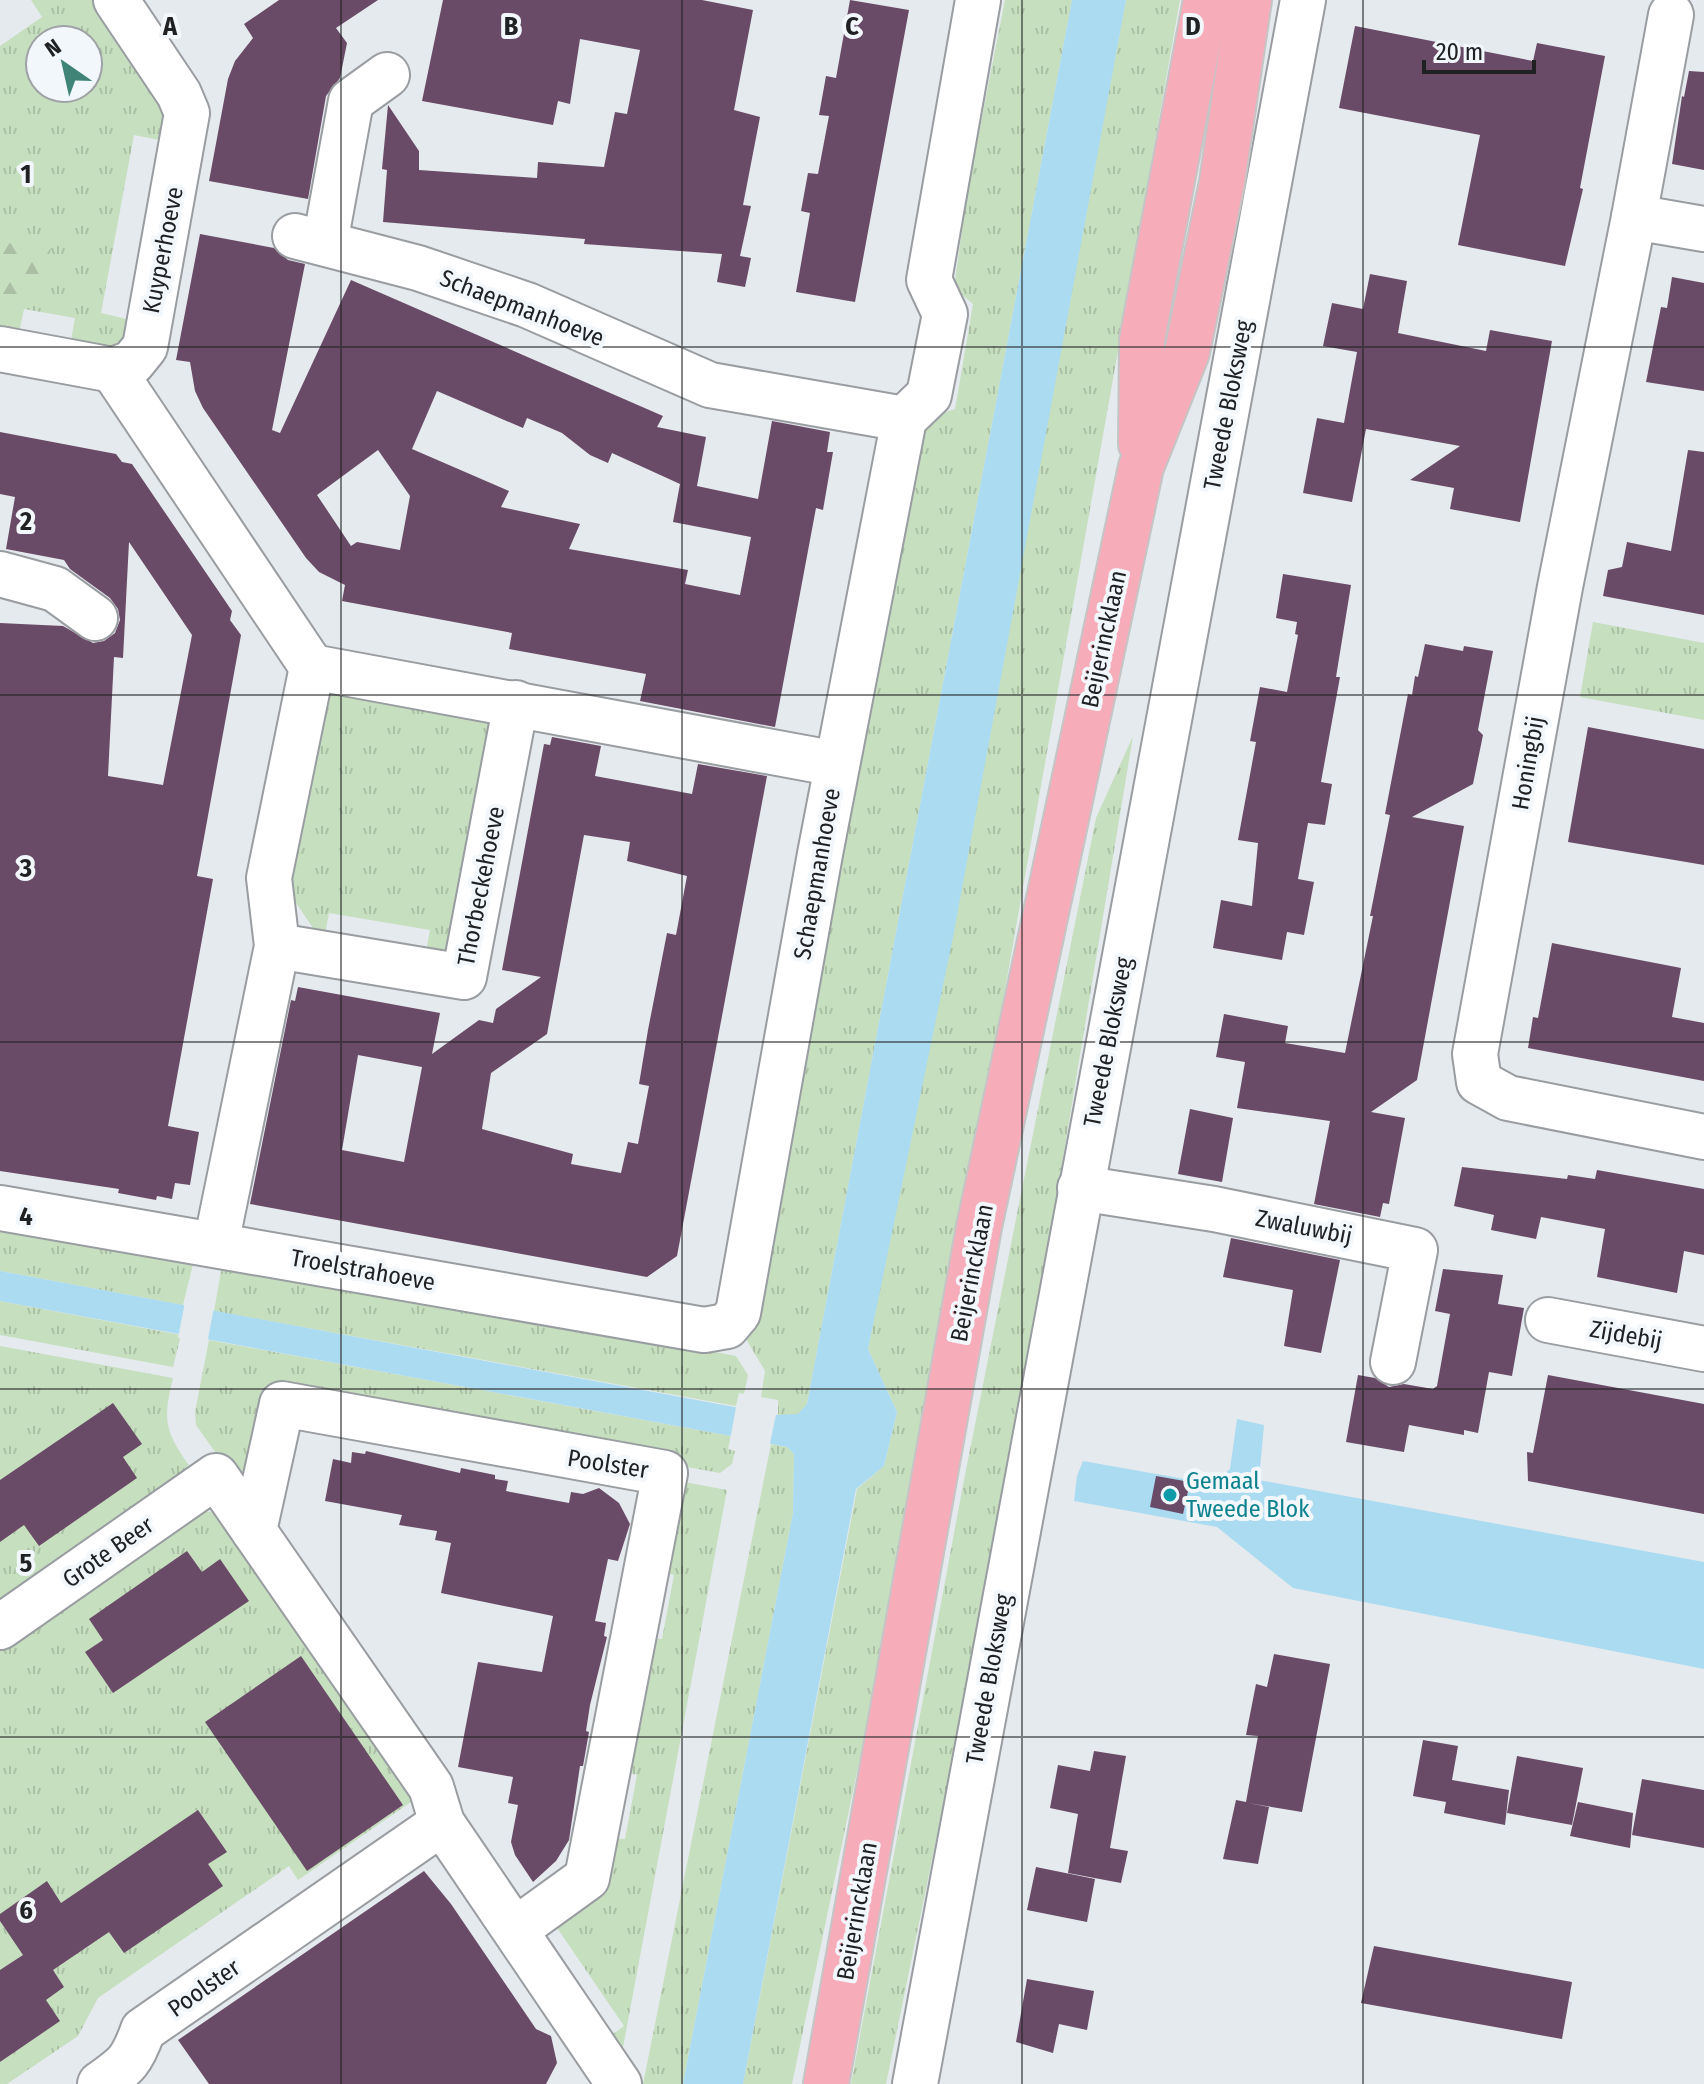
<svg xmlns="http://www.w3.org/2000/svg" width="1704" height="2084" viewBox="0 0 1704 2084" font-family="'Fira Sans Condensed',sans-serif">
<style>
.grass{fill:url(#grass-tufts);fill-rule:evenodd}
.forest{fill:url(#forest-firs)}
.water{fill:#abdbf1}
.pier{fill:#e5eaee}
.building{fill:#6a4b67;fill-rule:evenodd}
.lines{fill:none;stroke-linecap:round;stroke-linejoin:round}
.minor-casing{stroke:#999da1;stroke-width:48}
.major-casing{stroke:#c5c5c6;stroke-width:48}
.minor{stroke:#fff;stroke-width:44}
.major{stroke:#f6acb9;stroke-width:44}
.grid{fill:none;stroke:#202123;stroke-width:2;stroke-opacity:0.55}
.culture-dot{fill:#0f9aa8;stroke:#f2f7fc;stroke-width:3}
.labels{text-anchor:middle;stroke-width:8;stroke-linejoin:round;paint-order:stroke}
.street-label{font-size:24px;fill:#202123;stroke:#f2f7fc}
.culture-label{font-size:24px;fill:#0d838f;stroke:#f2f7fc;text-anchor:start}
.grid-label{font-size:26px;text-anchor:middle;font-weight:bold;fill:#202123;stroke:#f2f7fc;stroke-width:8;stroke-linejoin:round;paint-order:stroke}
</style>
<defs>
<pattern id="grass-tufts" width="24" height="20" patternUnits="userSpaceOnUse" patternTransform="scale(2)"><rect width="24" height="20" fill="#c6dfbf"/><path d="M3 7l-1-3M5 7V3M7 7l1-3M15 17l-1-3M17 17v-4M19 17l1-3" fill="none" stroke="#aabfa4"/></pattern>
<pattern id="forest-firs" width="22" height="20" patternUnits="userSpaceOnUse" patternTransform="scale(2)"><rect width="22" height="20" fill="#c6dfbf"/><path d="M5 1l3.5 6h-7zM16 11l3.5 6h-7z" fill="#aabfa4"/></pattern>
</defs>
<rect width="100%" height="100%" fill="#e5eaee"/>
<!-- grass -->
<g class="grass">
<path d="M31 0H103L170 98 169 142 134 135 101 313 135 321 132 335 107 353 70 346 75 318 24 309 18 337 0 333V46L42 17ZM40 40H88V88H40Z"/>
<polygon points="1005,0 1072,0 807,1404 798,1415 778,1415 778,1400 761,1397 765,1371 746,1339 890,574 925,419 955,409 973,304 954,288 967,193"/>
<polygon points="1126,0 1180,0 920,1470 792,2084 743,2084 857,1489 884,1466 897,1412 868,1349"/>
<polygon points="1593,622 1704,643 1704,720 1580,697"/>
<polygon points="343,685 481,711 497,732 459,943 435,961 425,958 430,930 329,913 324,940 321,940 280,879 326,694"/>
<polygon points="1133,736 1008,1489 886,2084 851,2084 964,1480 1096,818"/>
<polygon points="0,1219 195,1256 183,1305 0,1271"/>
<polygon points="223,1260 736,1356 748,1375 744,1394 739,1393 736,1406 214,1311"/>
<polygon points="0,1301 181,1335 173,1367 0,1335"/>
<polygon points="209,1340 731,1436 728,1449 735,1451 732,1464 720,1473 268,1391 247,1497 196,1425 195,1412"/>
<path d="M0 1346 173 1378C161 1426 167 1433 194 1473L0 1613Z"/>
<polygon points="771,1444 787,1447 794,1454 793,1513 683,2084 643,2084"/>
<polygon points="679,1481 727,1490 619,2069 602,2042 624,2026 553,1922 612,1838 625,1839 637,1775 624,1772 649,1638 662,1639 674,1575 661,1572"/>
<polygon points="197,1511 216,1512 421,1795 298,1880 289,1866 98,1998 78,2036 7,2084 0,2084 0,1637"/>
</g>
<!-- forest -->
<polygon class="forest" points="0,242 51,249 35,297 19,303 3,323 0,322"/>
<!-- water -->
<g class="water">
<polygon points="1072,0 1126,0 953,937 868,1349 897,1412 884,1466 856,1489 743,2084 683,2084 793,1513 794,1454 787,1447 731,1436 0,1301 0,1271 778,1415 798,1414 807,1404"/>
<polygon points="1237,1419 1264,1425 1259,1480 1704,1562 1704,1669 1293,1588 1217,1527 1074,1501 1077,1476 1083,1461 1213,1484 1230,1469"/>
</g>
<!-- pier -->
<g class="pier">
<polygon points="185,1302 214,1307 207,1344 178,1338"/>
<polygon points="737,1402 777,1410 769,1448 730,1440"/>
</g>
<!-- building -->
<g class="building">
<polygon points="279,0 378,0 336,28 347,43 340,78 326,96 308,199 209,181 228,79 235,61 253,38 244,24"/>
<polygon points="443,0 702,0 753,10 734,110 760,117 743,205 751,206 740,256 751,258 745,287 717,282 722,254 584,244 585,239 383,222 387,170 382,169 388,105 419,151 419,170 537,178 538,162 604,167 615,112 627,114 640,50 580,39 570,104 558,101 553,125 422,101"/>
<polygon points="850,0 909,10 855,302 796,292 810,213 801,211 808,173 818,174 829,116 819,115 826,76 836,78"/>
<polygon points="1355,26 1533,61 1537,43 1605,56 1580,188 1583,189 1565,266 1458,245 1480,135 1339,108"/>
<polygon points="1689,71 1704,72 1704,170 1672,164 1682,96 1684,97"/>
<path d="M200 234 274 248 288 260 305 264 272 430 280 433 351 280 663 416 657 427 706 437 697 486 758 499 772 421 830 432 827 452H833L823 510 816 508 775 727 640 701 646 674 509 649 512 633 342 601 345 585 319 572 306 558 203 408 195 391 190 362 176 360ZM437 391 523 428 527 418 562 433 590 455 608 463 612 453 680 484 673 522 751 537 740 595 685 584 688 570 569 549 580 524 501 507 509 491 412 449ZM378 450 410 496 400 550 357 542 351 546 317 495Z"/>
<polygon points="1370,274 1407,281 1398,333 1486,351 1490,330 1552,341 1520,522 1450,509 1454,488 1410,480 1460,446 1366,429 1352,502 1303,493 1317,418 1344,423 1357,352 1323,346 1332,303 1363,309"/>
<polygon points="1672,277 1704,283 1704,391 1646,382 1661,307 1667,308"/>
<path d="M0 432 116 454 122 462 132 464 232 611 230 620 241 635 197 876 213 879 168 1126 199 1132 190 1185 175 1183 172 1199 157 1196 156 1200 118 1193 119 1189 0 1171V623L63 626 93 643 104 641 115 633 120 620 118 609 110 598 70 569 64 560 6 549 15 497 0 494ZM129 542 192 635 163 785 108 776 114 657 123 658Z"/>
<polygon points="1688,450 1704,452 1704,615 1603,596 1608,570 1622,567 1627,542 1671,551"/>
<polygon points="1283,574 1351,585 1336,677 1340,677 1321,782 1332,784 1325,825 1308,823 1298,879 1314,882 1304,935 1287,932 1282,960 1213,948 1221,900 1252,906 1258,843 1238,840 1256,742 1250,741 1260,687 1287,692 1298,635 1295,634 1297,622 1276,618"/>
<polygon points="1425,644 1463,651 1464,646 1493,651 1478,730 1483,735 1473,784 1412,817 1464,826 1417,1080 1371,1112 1405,1118 1389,1204 1383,1203 1380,1217 1314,1204 1330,1121 1237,1108 1245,1062 1216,1057 1224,1014 1288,1026 1285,1043 1345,1053 1373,916 1370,916 1390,815 1385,814 1408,694 1412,695 1415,676 1418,677"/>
<polygon points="1588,727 1704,749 1704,865 1568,842"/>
<path d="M552 737 601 746 595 776 692 794 698 764 767 776 677 1256 647 1277 250 1204 291 1000 295 1001 298 987 440 1013 432 1054 479 1020 493 1023 496 1009 541 977 502 970 544 744 550 745ZM584 835 630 842 627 861 687 876 676 935 667 933 648 1030 639 1084 649 1086 638 1144 628 1142 621 1173 571 1164 573 1154 482 1129 491 1073 547 1034ZM358 1055 422 1067 404 1162 342 1150Z"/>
<polygon points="1552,943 1681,968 1672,1017 1704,1023 1704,1081 1528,1048 1533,1017 1538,1018"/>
<polygon points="1190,1109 1233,1118 1222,1182 1178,1174"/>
<polygon points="1462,1167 1567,1179 1568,1175 1595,1179 1597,1170 1704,1189 1704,1255 1684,1251 1677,1293 1597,1277 1605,1229 1541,1217 1536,1239 1491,1230 1494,1215 1454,1206"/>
<polygon points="1231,1238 1340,1260 1321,1353 1284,1346 1293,1290 1223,1277"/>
<polygon points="1443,1269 1503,1275 1498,1304 1524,1308 1512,1376 1489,1372 1478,1433 1464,1430 1464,1435 1409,1425 1404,1452 1346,1442 1358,1375 1375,1378 1389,1387 1404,1384 1433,1389 1437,1386 1450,1314 1435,1311"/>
<polygon points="1548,1375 1704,1404 1704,1514 1528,1481 1527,1452 1533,1453"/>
<polygon points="113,1403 142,1444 123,1457 137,1478 39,1546 24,1525 0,1542 0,1480"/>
<polygon points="366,1451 460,1473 461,1468 495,1475 495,1479 508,1481 506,1491 569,1503 571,1492 583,1494 599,1488 619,1503 630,1524 618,1561 608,1559 595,1621 606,1623 604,1636 607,1637 590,1705 586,1731 589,1732 583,1766 580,1766 569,1840 556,1861 533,1882 515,1855 511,1842 518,1805 508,1803 513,1777 458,1767 478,1662 542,1672 553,1616 441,1593 451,1543 435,1540 437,1531 399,1525 402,1515 325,1501 333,1459 351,1463 352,1452 365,1454"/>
<polygon points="1156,1476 1190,1482 1183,1514 1150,1507"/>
<polygon points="187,1551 202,1572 220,1559 249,1601 113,1693 85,1652 103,1640 89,1619"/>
<polygon points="1274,1654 1330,1664 1302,1812 1248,1803 1269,1807 1258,1864 1223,1859 1236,1800 1246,1802 1258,1736 1246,1735 1256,1684 1267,1687"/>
<polygon points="301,1656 403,1805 307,1871 205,1722"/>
<polygon points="1423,1740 1458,1746 1452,1780 1509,1790 1505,1825 1444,1813 1446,1802 1413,1796"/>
<polygon points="1094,1751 1126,1756 1110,1848 1128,1851 1121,1883 1068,1873 1078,1814 1050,1808 1058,1765 1090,1771"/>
<polygon points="1517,1756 1583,1768 1572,1825 1507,1813"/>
<polygon points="1642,1779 1704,1790 1704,1848 1632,1835"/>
<polygon points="1578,1802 1633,1813 1630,1848 1570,1836"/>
<polygon points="198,1810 227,1852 208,1864 223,1886 124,1953 109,1932 53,1970 64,1987 46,2000 60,2021 0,2062 0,1970 23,1955 0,1921 0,1914 47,1881 61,1903"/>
<polygon points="1036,1867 1095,1879 1087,1922 1027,1910"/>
<polygon points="424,1871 451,1904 536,2029 551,2036 557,2063 546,2084 209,2084 178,2040"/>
<polygon points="1374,1946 1572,1982 1562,2039 1361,2003"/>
<polygon points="1027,1979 1094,1991 1087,2030 1059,2024 1053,2053 1016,2042"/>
</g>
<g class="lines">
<!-- minor casing -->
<g class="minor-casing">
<g id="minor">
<polyline points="1634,217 1671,15"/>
<polyline points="1704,229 1634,217 1560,587 1475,1054 1479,1082 1508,1098 1704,1137"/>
<polyline points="295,236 418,268 527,305 710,385 904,419"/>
<polyline points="325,243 351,101 387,75"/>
<polyline points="0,349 113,370 132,363 145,347 187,113 179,94 116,0"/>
<polyline points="113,370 312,667 837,764"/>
<polyline points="0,574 55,589 95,618"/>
<polyline points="277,946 464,977 516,703"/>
<polyline points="1080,1188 1214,1209 1415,1250 1393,1362"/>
<polyline points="0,1208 704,1330 727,1326 738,1313 820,854 904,419 929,395 945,314 929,280 978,0"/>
<polyline points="216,1244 277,946 269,878 312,667"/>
<polyline points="1548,1320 1704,1349"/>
<polyline points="0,1627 216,1476 254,1531"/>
<polyline points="515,1930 587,1878 665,1473 282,1404 254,1531 431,1787 442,1823 619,2084"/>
<path d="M100 2084C127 2065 132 2061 143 2030L442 1823"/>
<polyline points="915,2084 1303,0"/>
</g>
</g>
<!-- major casing -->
<g class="major-casing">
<g id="major">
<polyline points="1141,444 1142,340 1206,0"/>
<polyline points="826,2084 979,1227 1141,467 1187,352 1222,182 1249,0"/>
</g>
</g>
<!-- minor -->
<use href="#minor" class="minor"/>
<!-- major -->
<use href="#major" class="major"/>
</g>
<!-- grid -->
<path class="grid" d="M341 0V2084M682 0V2084M1022 0V2084M1363 0V2084M0 347H1704M0 695H1704M0 1042H1704M0 1389H1704M0 1737H1704"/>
<!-- markers -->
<circle class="culture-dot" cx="1170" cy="1495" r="8"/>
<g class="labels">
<!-- street labels -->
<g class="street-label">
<text transform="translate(163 250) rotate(-79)" y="8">Kuyperhoeve</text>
<text transform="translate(522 308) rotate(21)" y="8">Schaepmanhoeve</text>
<text transform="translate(1228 405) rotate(-79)" y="8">Tweede Bloksweg</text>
<text transform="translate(1104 639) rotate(-78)" y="8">Beijerincklaan</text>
<text transform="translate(1528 763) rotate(-80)" y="8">Honingbij</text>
<text transform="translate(817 874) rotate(-80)" y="8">Schaepmanhoeve</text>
<text transform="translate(481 886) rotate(-79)" y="8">Thorbeckehoeve</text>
<text transform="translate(1108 1042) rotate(-79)" y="8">Tweede Bloksweg</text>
<text transform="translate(1304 1227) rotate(11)" y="8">Zwaluwbij</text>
<text transform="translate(363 1270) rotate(10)" y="8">Troelstrahoeve</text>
<text transform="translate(972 1273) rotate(-79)" y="8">Beijerincklaan</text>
<text transform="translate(1626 1335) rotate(10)" y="8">Zijdebij</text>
<text transform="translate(608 1464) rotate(9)" y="8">Poolster</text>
<text transform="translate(108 1552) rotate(-35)" y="8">Grote Beer</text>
<text transform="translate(989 1679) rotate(-80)" y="8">Tweede Bloksweg</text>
<text transform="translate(857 1911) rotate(-80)" y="8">Beijerincklaan</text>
<text transform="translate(204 1988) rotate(-35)" y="8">Poolster</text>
</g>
<!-- culture labels -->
<g class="culture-label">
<text x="1186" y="1489">Gemaal<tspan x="1186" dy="28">Tweede Blok</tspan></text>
</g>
</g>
<g class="grid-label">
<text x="170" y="35">A</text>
<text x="511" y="35">B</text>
<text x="852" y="35">C</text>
<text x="1193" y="35">D</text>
<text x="26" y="183">1</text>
<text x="26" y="530">2</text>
<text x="26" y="877">3</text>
<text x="26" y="1225">4</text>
<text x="26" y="1572">5</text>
<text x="26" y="1919">6</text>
</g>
<!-- north arrow -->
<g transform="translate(64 64) rotate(326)"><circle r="38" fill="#f2f7fc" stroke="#9ea1a5" stroke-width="2"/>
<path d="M0-6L14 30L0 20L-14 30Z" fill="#408477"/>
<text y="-12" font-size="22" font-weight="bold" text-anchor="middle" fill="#202123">N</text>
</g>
<!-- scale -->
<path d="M1424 60v12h110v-12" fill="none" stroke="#202123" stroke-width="4"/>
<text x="1436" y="60" font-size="24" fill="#202123" stroke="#f2f7fc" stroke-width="6" paint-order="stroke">20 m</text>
</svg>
